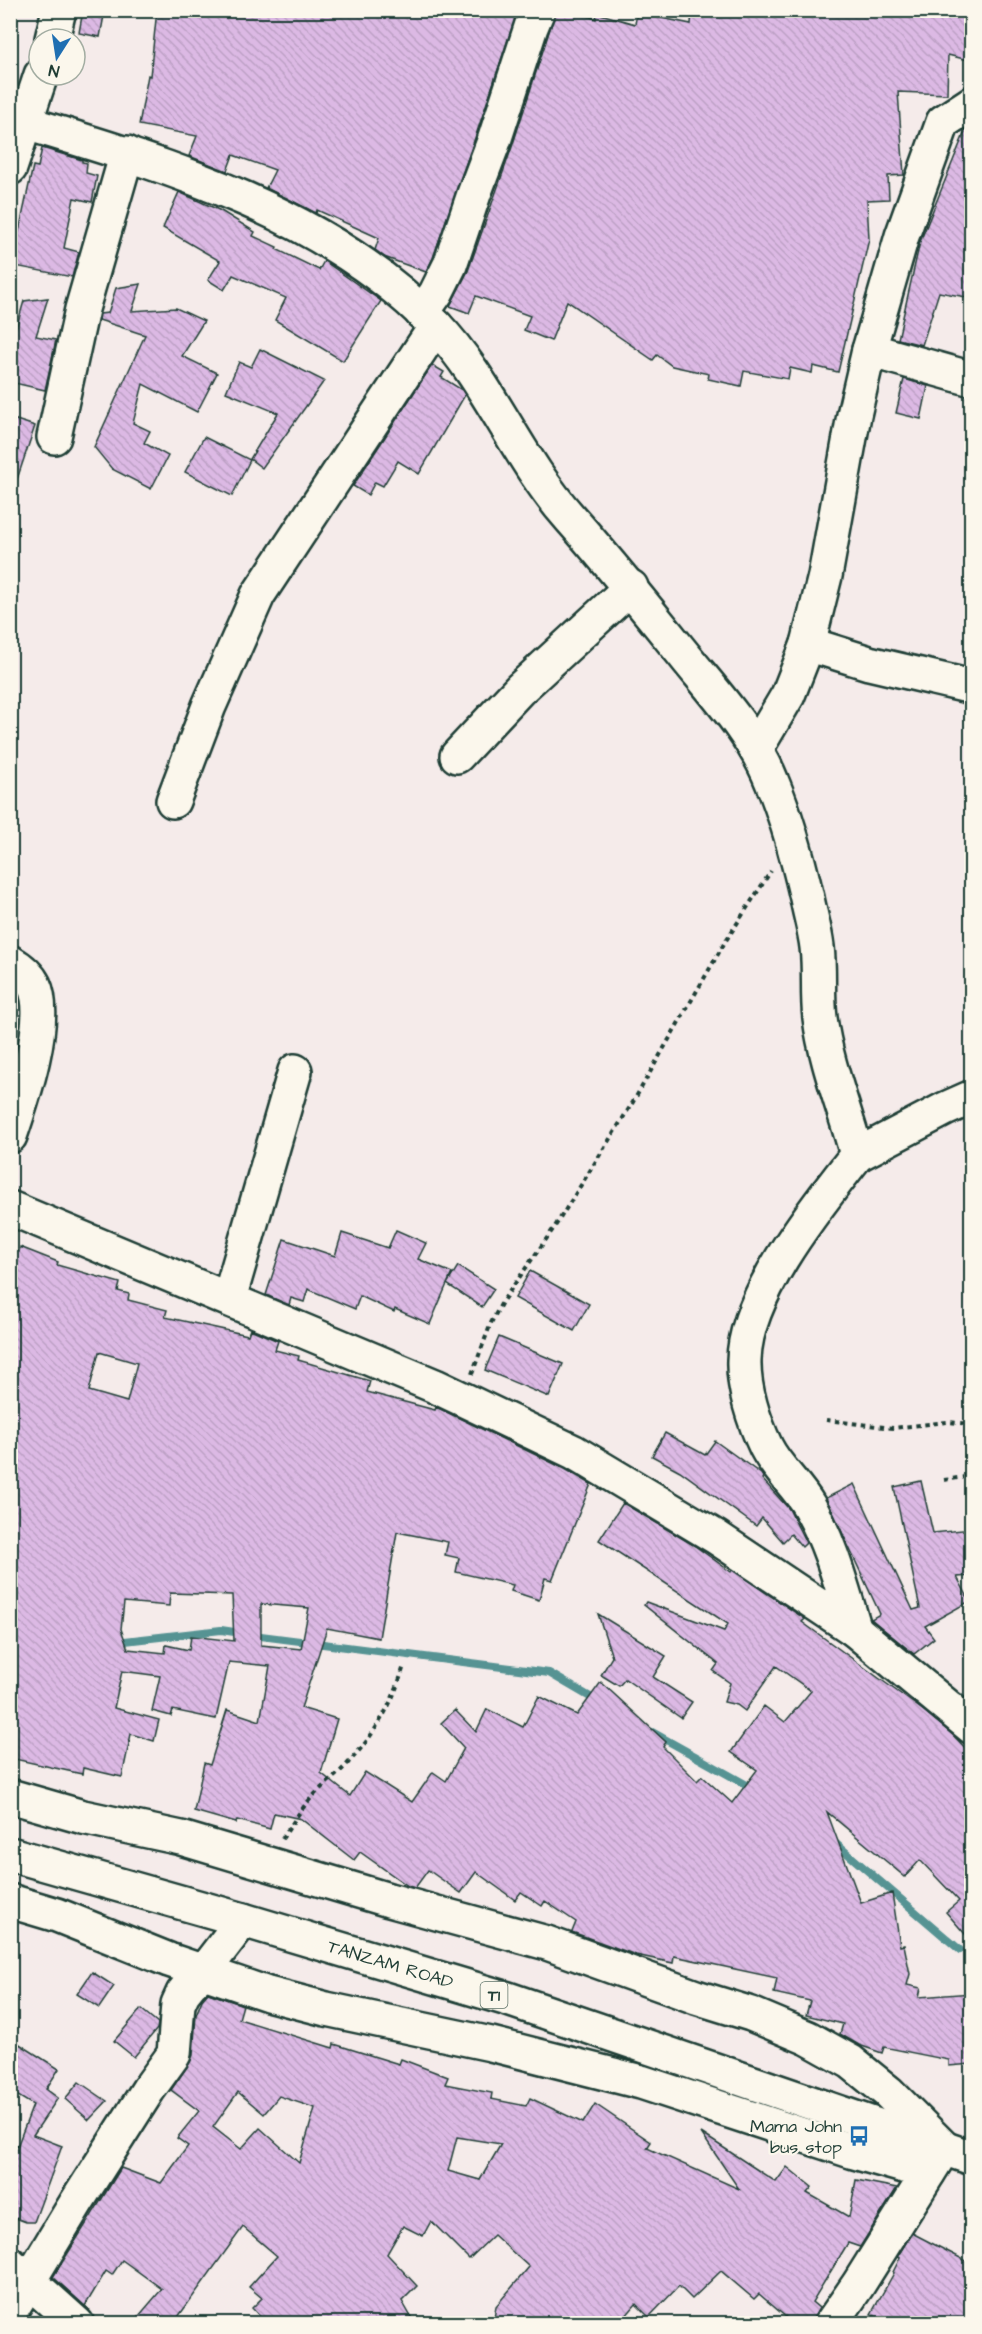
<svg xmlns="http://www.w3.org/2000/svg" width="982" height="2334" viewBox="0 0 982 2334" font-family="'Architects Daughter',sans-serif">
<style>
.lines{fill:none;stroke-linecap:round;stroke-linejoin:round}
.stream{stroke:#569393;stroke-width:8}
.building{fill:url(#building-back-hatch);stroke:#1f3d34;stroke-width:1.5;fill-rule:evenodd}
.minor-casing{stroke:#1f3d34;stroke-width:38}
.major-casing{stroke:#1f3d34;stroke-width:38}
.highway-casing{stroke:#1f3d34;stroke-width:38}
.path{stroke:#1f3d34;stroke-width:4;stroke-dasharray:4.5 4.5;stroke-linecap:butt}
.minor{stroke:#fbf7ec;stroke-width:33}
.major{stroke:#fbf7ec;stroke-width:33}
.highway{stroke:#fbf7ec;stroke-width:33}
.labels{text-anchor:middle;stroke-width:4.5;stroke-linejoin:round;paint-order:stroke}
.shield{fill:#fbf7ec;stroke:#61756b;stroke-width:1.5}
.shield-label{font-size:16px;font-weight:bold;fill:#1f3d34}
.street-label{font-size:18px;fill:#1f3d34;stroke:#fbf7ec}
.poi-label{font-size:18px;fill:#1f3d34;stroke:#fbf7ec;text-anchor:end}
</style>
<defs>
<pattern id="building-back-hatch" width="6" height="6" patternUnits="userSpaceOnUse" patternTransform="scale(1.5)"><rect width="6" height="6" fill="#dcb9e4"/><path d="M-1 5l2 2M0 0l6 6M5-1l2 2" fill="none" stroke="#bca0c4"/></pattern>
</defs>
<rect width="100%" height="100%" fill="#f5ebea"/>
<filter id="ink" filterUnits="userSpaceOnUse"><feTurbulence type="fractalNoise" baseFrequency=".0167" numOctaves="2"/><feDisplacementMap in="SourceGraphic" scale="12" xChannelSelector="R" yChannelSelector="G"/><feConvolveMatrix kernelMatrix="1 2 1 2 8 2 1 2 1" color-interpolation-filters="sRGB"/></filter>
<g filter="url(#ink)">
<g class="lines">
<!-- stream -->
<g class="stream">
<polyline points="253,1635 549,1673 597,1701"/>
<polyline points="116,1642 221,1630 241,1633"/>
<polyline points="652,1732 754,1789"/>
<polyline points="834,1842 960,1950"/>
</g>
</g>
<!-- building -->
<g class="building">
<polygon points="83,10 105,10 100,37 79,33"/>
<polygon points="157,10 518,10 476,135 433,258 426,272 384,257 375,250 379,238 317,210 316,213 266,188 275,170 233,155 227,171 189,156 197,136 139,125 148,75 150,76"/>
<polygon points="556,10 570,10 596,19 597,13 635,24 637,13 691,24 692,10 972,10 972,61 948,55 947,94 898,92 904,175 888,176 889,199 867,200 869,239 838,372 813,366 812,373 790,368 788,379 744,371 741,386 708,379 709,374 672,366 657,355 653,360 567,301 551,341 524,330 530,316 476,296 469,313 450,306 468,271 512,147"/>
<polygon points="972,126 972,298 939,292 922,345 898,339 920,242 966,129"/>
<polygon points="42,148 82,160 82,162 87,163 86,173 97,176 92,202 74,198 64,248 79,252 72,277 10,265 10,235 18,236 33,166 38,167"/>
<polygon points="179,192 221,211 255,232 253,236 277,247 276,249 319,270 324,261 381,301 343,361 275,320 286,298 233,275 224,290 208,280 220,261 163,228"/>
<polygon points="141,284 132,311 176,308 204,321 182,356 217,373 197,412 143,384 133,423 150,431 144,443 168,456 151,489 112,469 94,447 145,335 99,320 100,314 108,313 116,288"/>
<polygon points="48,298 36,336 56,340 45,390 10,382 10,331 15,332 24,301"/>
<polygon points="260,349 324,381 262,468 250,459 278,413 226,392 239,362 251,367"/>
<polygon points="432,365 444,372 441,377 462,390 465,395 419,474 398,461 383,486 375,482 368,495 353,486"/>
<polygon points="904,379 928,386 921,419 896,413"/>
<polygon points="10,418 35,426 14,488 10,487"/>
<polygon points="204,437 250,460 232,496 185,472"/>
<polygon points="396,1230 426,1243 418,1259 452,1273 447,1284 458,1266 494,1289 482,1307 447,1284 430,1324 395,1309 394,1312 360,1296 355,1309 308,1289 304,1302 291,1298 289,1305 266,1295 284,1239 335,1256 342,1233 388,1248"/>
<path d="M20 1247 58 1262 57 1265 120 1283 118 1291 129 1294 128 1300 167 1310 165 1317 248 1335 250 1329 278 1341 275 1350 299 1356 298 1360 370 1381 367 1392 435 1410 436 1407 565 1469 591 1484 552 1580 545 1578 539 1600 511 1591 513 1585 456 1572 459 1558 445 1555 448 1542 397 1532 379 1638 327 1628 301 1708 337 1719 321 1773 350 1796 365 1772 412 1802 433 1772 446 1781 464 1748 441 1723 455 1710 476 1732 487 1709 523 1727 539 1696 577 1715 601 1682 666 1742 663 1747 697 1781 702 1776 732 1803 757 1770 731 1752 764 1706 785 1722 811 1691 776 1666 745 1711 737 1705 724 1702 730 1683 713 1671 718 1664 644 1605 646 1602 724 1631 728 1624 599 1540 623 1503 695 1546 731 1572 732 1570 805 1619 802 1622 924 1711 953 1735 972 1755V1942L946 1912 959 1901 920 1860 905 1877 827 1812 861 1903 892 1893 900 1946 904 1945 910 1974 907 1985 921 1988 919 1997 972 1993V2064L949 2066V2060L884 2047 882 2053 859 2045 840 2034 843 2024 806 2015 810 2001 774 1993 777 1978 674 1956 673 1963 636 1955 572 1932 576 1922 545 1901 542 1906 521 1892 515 1900 476 1872 461 1893 428 1870 415 1888 408 1886 360 1852 354 1860 301 1819 274 1813 270 1829 237 1820 236 1823 194 1811 204 1763 210 1765 227 1710 260 1721 270 1666 229 1662 216 1719 173 1710 171 1716 152 1711 160 1676 122 1671 114 1708 159 1720 154 1741 131 1734 122 1777 83 1768 82 1774 10 1758V1248L19 1252ZM99 1352 137 1363 127 1402 89 1391ZM170 1593 232 1595 234 1641 191 1636 189 1650 166 1645 165 1653 128 1649 121 1629 124 1602 169 1606ZM261 1604 309 1608 301 1649 261 1645Z"/>
<polygon points="530,1271 589,1304 574,1331 515,1298"/>
<polygon points="499,1337 563,1364 549,1397 485,1370"/>
<polygon points="665,1433 705,1455 715,1441 761,1474 763,1477 762,1479 789,1509 806,1543 802,1547 791,1534 783,1542 762,1518 756,1526 680,1471 652,1456"/>
<polygon points="921,1481 933,1533 972,1529 972,1576 957,1577 970,1601 925,1626 934,1638 914,1654 871,1619 880,1614 826,1498 854,1484 913,1610 920,1608 894,1487"/>
<polygon points="598,1614 666,1656 653,1677 692,1702 681,1718 625,1679 619,1686 601,1675 612,1657"/>
<polygon points="92,1972 114,1986 99,2008 77,1994"/>
<path d="M208 1993 243 2005 239 2019 333 2048 334 2044 399 2064 401 2059 448 2077 445 2084 492 2093 491 2099 526 2106 530 2098 583 2123 595 2104 651 2142 647 2148 739 2189 701 2133 776 2182 787 2167 812 2187 807 2193 849 2217 856 2180 897 2188 860 2247 848 2243 812 2302 819 2308 810 2324H794L759 2294 754 2299 721 2271 692 2299 679 2286 649 2317 636 2304 619 2324H493L496 2306 529 2267 494 2235 469 2259 431 2221 423 2236 403 2226 387 2254 417 2286 402 2301 415 2324H267L252 2308 262 2298 249 2287 277 2256 243 2227 173 2324H132L162 2289 122 2260 112 2275 106 2271 85 2306 53 2277 121 2168 161 2183 188 2146 177 2138 199 2111 171 2090 189 2064 193 2055 196 2015 202 2000ZM238 2092 264 2114 279 2096 315 2108 299 2163 260 2128 241 2149 213 2127ZM457 2137 501 2144 480 2180 448 2171Z"/>
<polygon points="141,2009 158,2023 157,2029 134,2057 114,2041"/>
<polygon points="10,2038 59,2069 46,2089 58,2098 33,2135 62,2146 34,2222 26,2222 10,2216 10,2165 33,2105 10,2091"/>
<polygon points="79,2082 107,2101 89,2120 65,2099"/>
<polygon points="912,2233 972,2264 972,2324 889,2324 871,2314 894,2273 893,2272 900,2258 897,2257"/>
</g>
<g class="lines">
<!-- minor casing -->
<g class="minor-casing">
<g id="minor">
<polyline points="52,39 59,10"/>
<path d="M26 123C169 166 329 214 436 326 488 380 518 460 570 518 611 564 649 612 688 660 719 698 754 736 772 782 788 820 798 859 807 898 810 914 815 930 817 947 820 971 817 994 820 1018 826 1064 845 1110 857 1155 817 1206 745 1294 744 1360 743 1388 754 1422 766 1447 777 1469 797 1485 809 1506 831 1544 842 1588 855 1630"/>
<polyline points="10,168 41,75"/>
<polyline points="422,313 436,293 450,265 474,194 494,141 531,27 538,10"/>
<polyline points="869,350 972,379"/>
<polyline points="54,437 82,309 127,153"/>
<polyline points="808,644 869,663 972,687"/>
<polyline points="756,749 788,695 808,644 825,576 854,415 869,350 902,236 943,122 972,103"/>
<polyline points="457,756 520,689 631,587"/>
<polyline points="173,801 209,706 258,595 436,326"/>
<path d="M10 962C19 967 29 975 34 985 50 1019 22 1101 10 1136"/>
<polyline points="857,1155 945,1109 972,1097"/>
<polyline points="229,1299 295,1071"/>
<polyline points="10,1796 83,1817 181,1838 389,1900 547,1943 696,1997 751,2014 808,2038 851,2062 888,2092 944,2148 858,2285 831,2324"/>
<polyline points="10,1901 57,1915 169,1960 268,1994 326,2009 491,2044 641,2082 854,2152 928,2173"/>
<polyline points="10,2264 77,2324"/>
<polyline points="10,2312 76,2203 148,2090 174,2054 178,2004 183,1993 191,1983 203,1972 243,1920"/>
</g>
</g>
<!-- major casing -->
<g class="major-casing">
<polyline id="major" points="10,1208 435,1386 574,1452 716,1537 855,1630 972,1727"/>
</g>
<!-- highway casing -->
<g class="highway-casing">
<g id="highway">
<path id="s1" d="M10 1854 243 1920 508 1999 972 2158"/>
</g>
</g>
<!-- path -->
<g class="path">
<polyline points="472,1374 491,1323 502,1302 554,1228 633,1102 725,942 771,871"/>
<polyline points="826,1420 893,1428 947,1422 972,1424"/>
<polyline points="944,1480 972,1476"/>
<path d="M282 1839C292 1824 302 1807 315 1794 326 1783 339 1774 349 1762 375 1734 394 1702 404 1665"/>
</g>
<!-- minor -->
<use href="#minor" class="minor"/>
<!-- major -->
<use href="#major" class="major"/>
<!-- highway -->
<use href="#highway" class="highway"/>
</g>
</g>
<!-- icons -->
<defs>
<g id="bus-bare" transform="scale(1.62)"><path d="M-5-6H5V4H4V6H2V4H-2V6H-4V4H-5ZM-3.5-4V0h7V-4ZM-3.5 1.2v1.5H-2V1.2ZM2 1.2v1.5H3.5V1.2Z" fill="#1f6fb2" stroke="#fbf7ec" stroke-width="2.5" paint-order="stroke"/></g>
</defs>
<g fill-rule="evenodd">
<use href="#bus-bare" x="859" y="2136"/>
</g>
<g class="labels">
<!-- shield labels -->
<rect class="shield" x="480.5" y="1982" width="27" height="26" rx="4.5"/>
<g class="shield-label">
<text x="494" y="2001">T1</text>
</g>
<!-- street labels -->
<g class="street-label">
<text dy="6" stroke="none"><textPath href="#s1" startOffset="396">TANZAM ROAD</textPath></text>
</g>
<!-- poi labels -->
<g class="poi-label">
<text x="842" y="2132">Mama John<tspan x="842" dy="21">bus stop</tspan></text>
</g>
</g>
<!-- margin -->
<rect width="982" height="2334" fill="none" stroke="#fbf7ec" stroke-width="36"/>
<rect x="18" y="18" width="946" height="2298" fill="none" stroke="#1f3d34" stroke-width="2" filter="url(#ink)"/>
<!-- north arrow -->
<g transform="translate(57 57) rotate(192)"><circle r="28" fill="#fbf7ec" stroke="#a3ada2" stroke-width="1.5"/>
<path d="M0-4.5L10 22L0 15L-10 22Z" fill="#1f6fb2"/>
<text y="-9" font-size="16" font-weight="bold" text-anchor="middle" fill="#1f3d34">N</text>
</g>
</svg>
